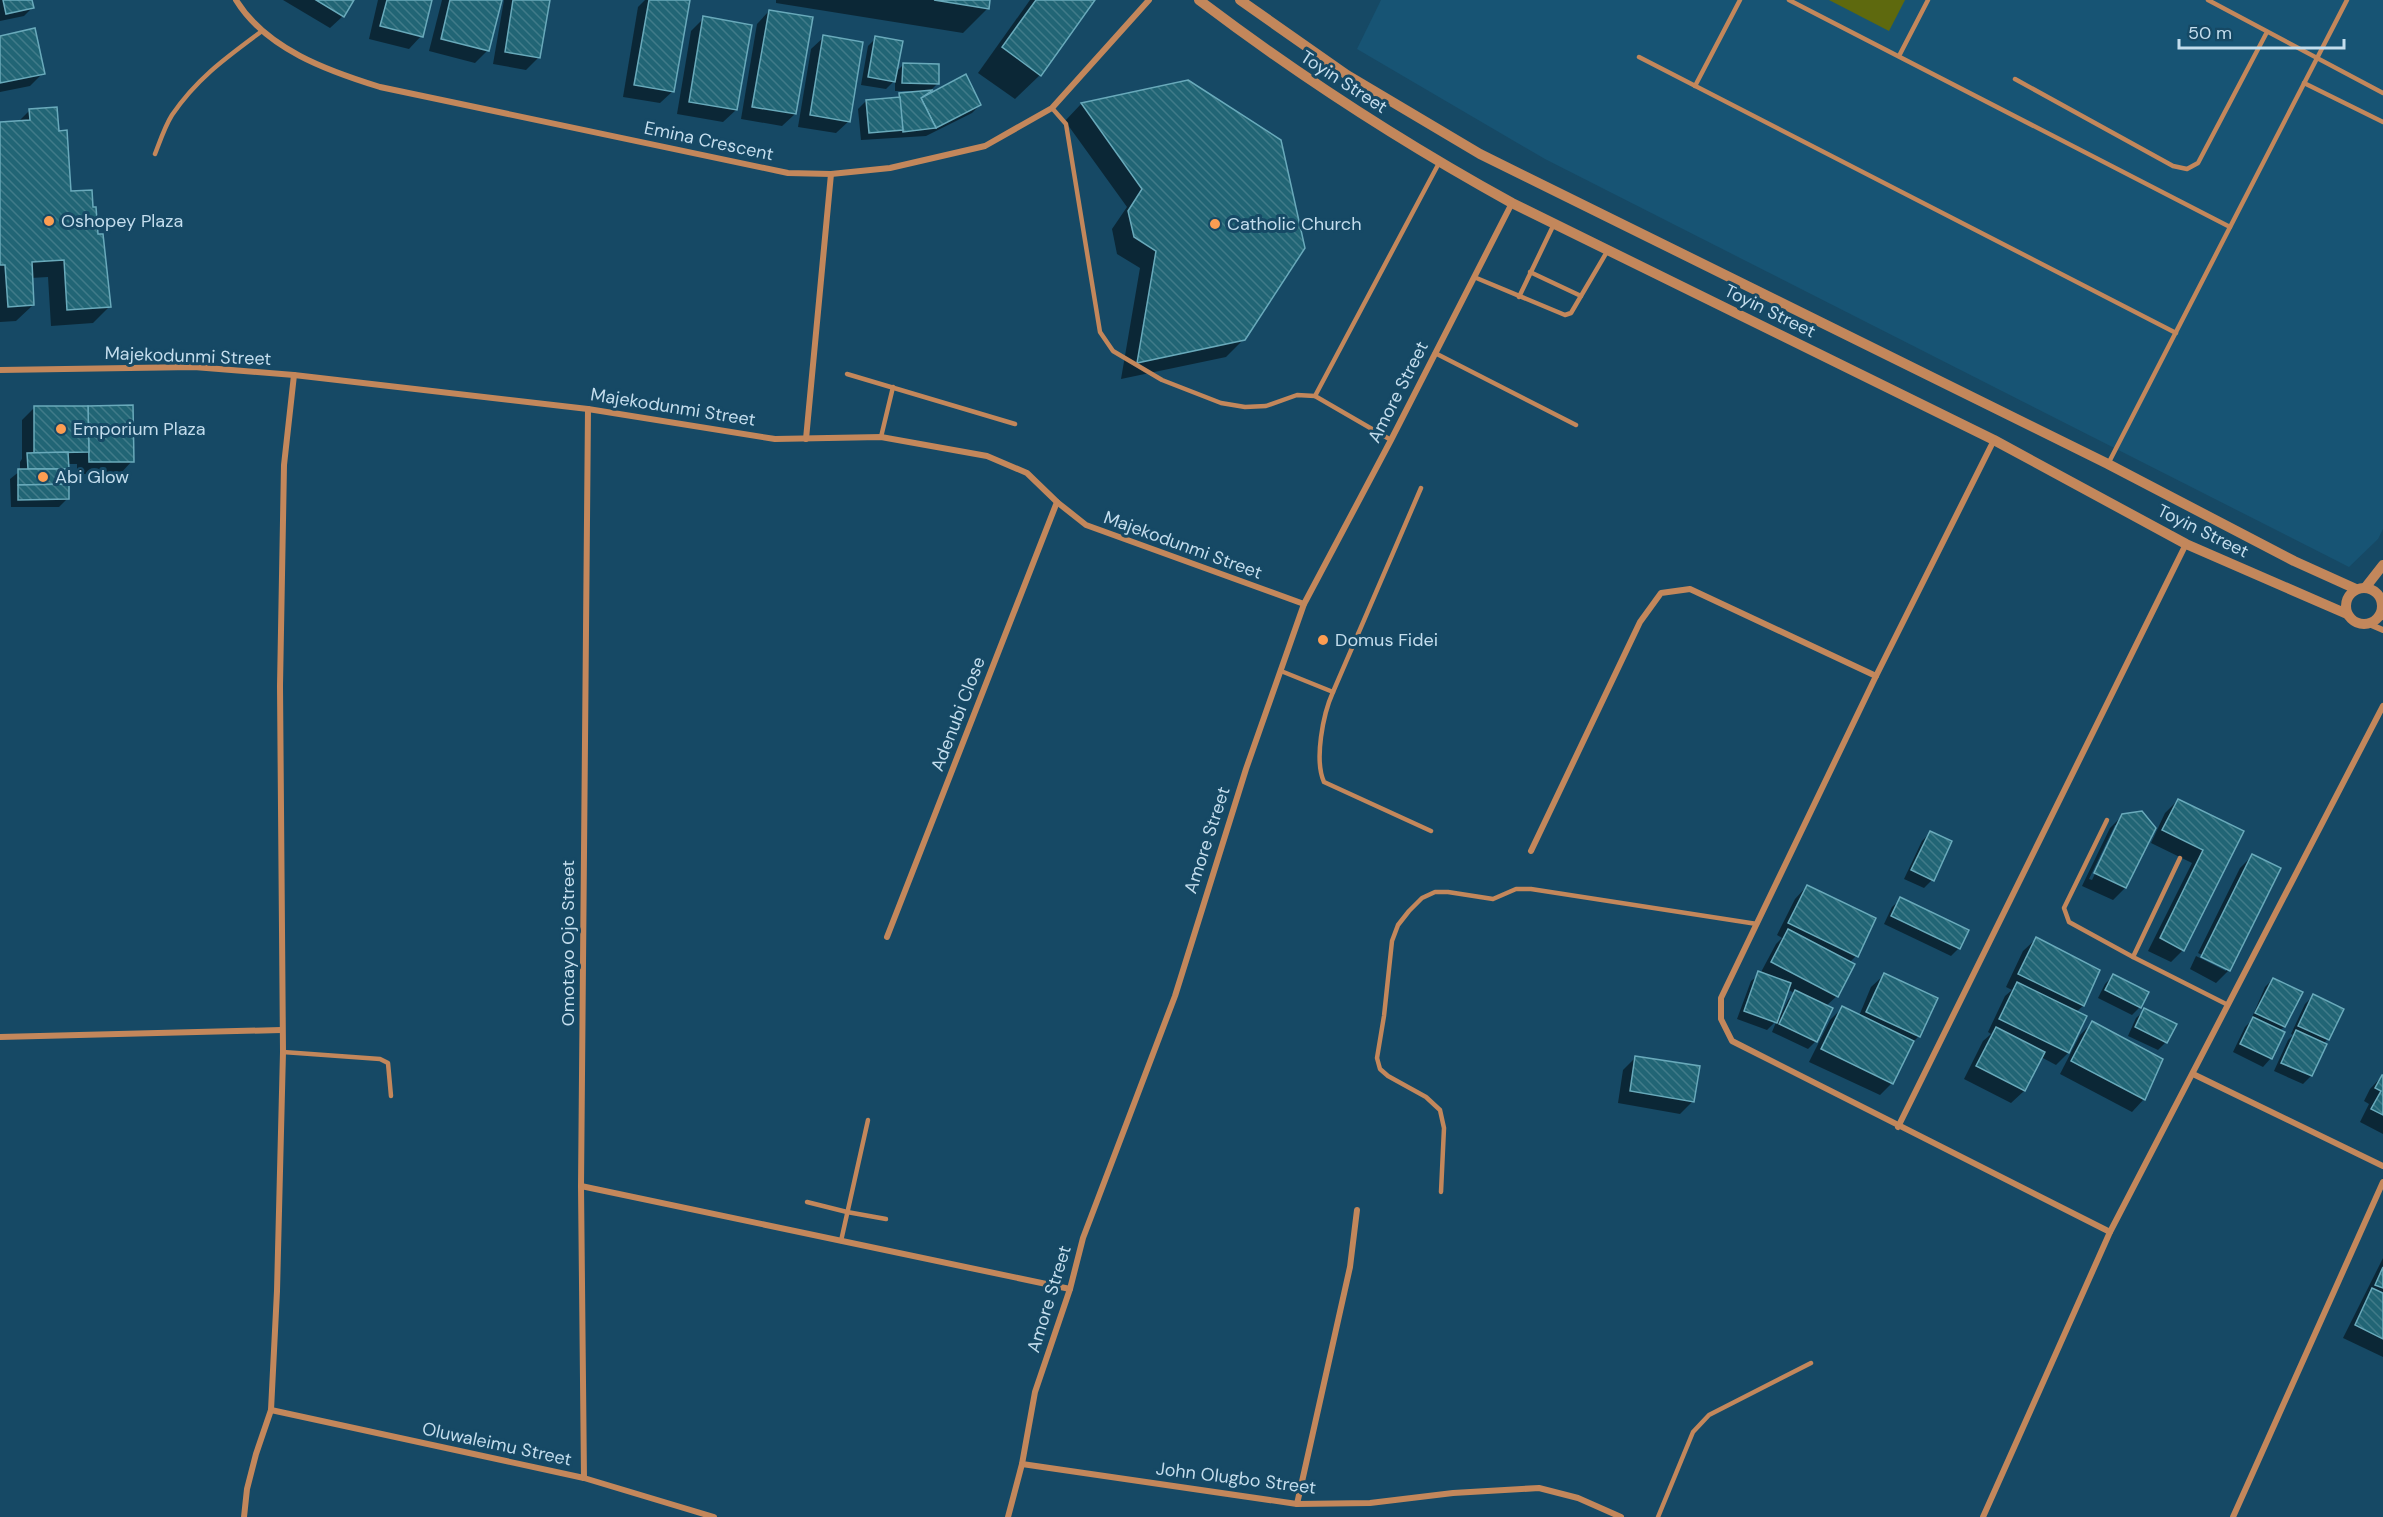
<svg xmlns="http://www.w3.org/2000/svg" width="2383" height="1517" viewBox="0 0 2383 1517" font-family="'DM Sans',sans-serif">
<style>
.built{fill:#175474}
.green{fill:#5e690e}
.shadow{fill:#0007;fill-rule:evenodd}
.building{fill:url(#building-back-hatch);stroke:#69aabb;stroke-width:1.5}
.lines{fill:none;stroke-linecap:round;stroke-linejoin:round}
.service{stroke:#c3875b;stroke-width:4.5}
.minor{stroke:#c3875b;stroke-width:6}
.tertiary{stroke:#c3875b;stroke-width:10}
.poi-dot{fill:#fc9d52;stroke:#164965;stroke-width:2}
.labels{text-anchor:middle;stroke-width:6;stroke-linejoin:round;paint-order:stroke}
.street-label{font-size:18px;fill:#c3dded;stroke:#164965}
.poi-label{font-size:18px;fill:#c3dded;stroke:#164965;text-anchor:start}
</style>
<defs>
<pattern id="building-back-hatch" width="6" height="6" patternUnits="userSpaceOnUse" patternTransform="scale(1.5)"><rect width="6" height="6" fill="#216575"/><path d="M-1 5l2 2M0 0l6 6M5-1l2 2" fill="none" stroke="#407b89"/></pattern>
</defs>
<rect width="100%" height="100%" fill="#164965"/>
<!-- built -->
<polygon class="built" points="1381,0 2383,0 2383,529 2378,539 2349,567 1545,159 1357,49"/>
<!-- green -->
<polygon class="green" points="1829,0 1905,0 1889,31"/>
<!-- shadow -->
<g class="shadow">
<polygon points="0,0 31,0 32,8 24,16 0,21"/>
<polygon points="283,0 352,0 343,16 330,28"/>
<polygon points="378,0 430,0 421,36 409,49 369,39"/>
<polygon points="442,0 500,0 488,50 475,63 429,51"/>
<polygon points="504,0 548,0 539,57 526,70 493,64"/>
<polygon points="645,0 685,0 673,91 660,103 623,97 638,7"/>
<polygon points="776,0 989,0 988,8 963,33 776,3"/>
<polygon points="1030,0 1094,0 1040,75 1015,99 978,73"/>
<polygon points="769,11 795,114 782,126 741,119 757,24"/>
<polygon points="704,18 736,110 723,122 677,114 691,31"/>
<polygon points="0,37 43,73 30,86 0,92"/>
<polygon points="824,37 849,121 836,133 798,127 811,49"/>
<polygon points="876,38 895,73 903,65 937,84 928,93 980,105 972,113 926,136 861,140 858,109 866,101 896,98 900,95 915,94 915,91 895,91 895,80 886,89 861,85 868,46"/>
<polygon points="1188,82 1244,339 1226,357 1121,379 1140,268 1117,254 1112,229 1127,207 1065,121 1081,104"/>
<polygon points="30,110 58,132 69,193 91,209 110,306 93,323 51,326 48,277 31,278 33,305 16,321 0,322 0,123 18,122"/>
<polygon points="34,408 132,461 120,474 77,474 77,464 67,464 67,499 59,507 11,507 10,479 20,471 20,462 22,459 22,420"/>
<polygon points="2178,800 2242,832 2183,950 2171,962 2148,951 2192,863 2151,843 2165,813"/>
<path d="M2123 815 2125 888 2113 900 2082 886 2110 828ZM2115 825H2119L2092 880 2089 879Z"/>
<polygon points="1930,833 1932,880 1924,888 1904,879 1922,841"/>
<polygon points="2252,856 2229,970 2216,983 2190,969 2196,956 2226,971 2226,967 2198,953 2240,868"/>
<path d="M1807 886 1856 956 1849 963 1837 996 1826 1006 1816 1041 1808 1049 1772 1032 1777 1020 1767 1030 1737 1019 1751 981 1760 974 1776 944 1782 938 1777 935 1795 899ZM1787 989 1794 993 1788 1000 1781 1014 1779 1013Z"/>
<polygon points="1901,899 1959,948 1951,956 1884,924 1892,907"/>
<polygon points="2036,939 2098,971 2083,1006 2076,1012 2072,1049 2056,1065 2041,1057 2024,1091 2011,1103 1964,1079 1983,1041 1991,1034 1988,1032 2005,996 2012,990 2006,987 2023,951"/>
<polygon points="1884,975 1919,1036 1910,1045 1892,1083 1880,1095 1809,1062 1830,1020 1842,1008 1859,1016 1871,987"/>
<polygon points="2113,976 2140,1007 2132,1015 2098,998 2105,984"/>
<polygon points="2273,979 2284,1027 2279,1031 2271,1058 2263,1067 2233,1052 2245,1027 2250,1022 2265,987"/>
<polygon points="2313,996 2328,1039 2323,1044 2311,1076 2303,1084 2274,1071 2288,1040 2293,1035 2291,1034 2305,1004"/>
<polygon points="2145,1010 2166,1042 2158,1050 2128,1036 2136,1018"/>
<polygon points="2092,1023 2144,1099 2132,1112 2060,1074 2080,1035"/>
<polygon points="1636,1057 1693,1101 1680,1114 1618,1103 1623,1070"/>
<polygon points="2383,1075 2383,1134 2360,1122 2369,1104 2364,1101 2370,1089"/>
<polygon points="2383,1258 2383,1357 2343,1338"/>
</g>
<!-- building -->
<g class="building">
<polygon points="3,0 32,0 34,8 6,14"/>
<polygon points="316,0 354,0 344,17"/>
<polygon points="387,0 432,0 423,37 380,26"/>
<polygon points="450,0 502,0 489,51 441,39"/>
<polygon points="513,0 550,0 540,58 505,52"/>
<polygon points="649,0 690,0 674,92 634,85"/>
<polygon points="934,0 990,0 989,9"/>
<polygon points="1036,0 1095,0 1041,76 1002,47"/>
<polygon points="769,10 813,17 796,114 752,107"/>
<polygon points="703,16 752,25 737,110 689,102"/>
<polygon points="35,28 45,74 0,83 0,36"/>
<polygon points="823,35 863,42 850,122 810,115"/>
<polygon points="875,36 903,41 895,82 868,77"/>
<polygon points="903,63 939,64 939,84 902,83"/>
<polygon points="966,74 981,105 936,128 921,98"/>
<polygon points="1188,80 1281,140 1305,248 1245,340 1137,363 1156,251 1134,237 1128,211 1142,189 1081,103"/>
<polygon points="933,90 921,98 936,128 903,132 899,93"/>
<polygon points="900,97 903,130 869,133 866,100"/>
<polygon points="57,107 59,131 67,130 71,191 92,190 93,207 96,207 98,234 103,234 111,307 67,310 64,260 32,262 34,305 8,307 5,265 0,265 0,122 30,120 29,109"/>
<polygon points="133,405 134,462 89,462 88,406"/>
<polygon points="34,406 88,406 89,452 34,453"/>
<polygon points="68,452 69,469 28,469 27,453"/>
<polygon points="18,469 69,469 69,484 18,485"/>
<polygon points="69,484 69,499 18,500 18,485"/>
<polygon points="2178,799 2244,831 2184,951 2160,938 2203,850 2162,830"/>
<polygon points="2142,811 2156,828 2126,888 2094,873 2122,814"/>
<polygon points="1930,831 1952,841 1934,881 1911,870"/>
<polygon points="2252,854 2281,868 2230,971 2201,957"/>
<polygon points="1807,885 1876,918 1858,957 1788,923"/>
<polygon points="1900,897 1969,930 1960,949 1891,916"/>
<polygon points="1788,929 1855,964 1838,997 1771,962"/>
<polygon points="2036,937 2100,970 2084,1006 2018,974"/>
<polygon points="1758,971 1791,983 1777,1023 1744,1011"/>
<polygon points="1884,973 1938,998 1920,1037 1866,1012"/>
<polygon points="2113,974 2149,992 2141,1008 2105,990"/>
<polygon points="2273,978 2303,992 2285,1027 2255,1013"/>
<polygon points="2017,982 2087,1016 2069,1053 1999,1019"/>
<polygon points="1795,990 1833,1008 1817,1042 1779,1024"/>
<polygon points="2313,994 2344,1009 2329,1040 2298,1026"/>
<polygon points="1842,1006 1914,1041 1893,1084 1821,1049"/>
<polygon points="2144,1008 2177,1024 2167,1043 2135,1027"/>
<polygon points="2253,1017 2285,1032 2272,1059 2240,1044"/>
<polygon points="2092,1021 2163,1059 2145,1100 2071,1061"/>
<polygon points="1996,1027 2045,1052 2025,1091 1976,1066"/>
<polygon points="2296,1030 2327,1044 2312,1076 2281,1063"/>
<polygon points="1635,1056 1700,1066 1694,1102 1630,1091"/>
<polygon points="2382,1075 2383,1075 2383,1115 2371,1109 2381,1091 2375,1088"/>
<polygon points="2383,1267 2383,1288 2375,1285"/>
<polygon points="2372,1288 2383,1293 2383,1339 2355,1325"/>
</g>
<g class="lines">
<!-- service -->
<g class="service">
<polyline points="1789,0 2230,227"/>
<polyline points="2208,0 2383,93"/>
<polyline points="1899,56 1928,0"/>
<polyline points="1639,57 2176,333"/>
<polyline points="2015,79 2173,166 2187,169 2198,163 2267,32"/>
<polyline points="2304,83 2383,122"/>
<polyline points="1695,86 1740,0"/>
<polyline points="1052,108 1066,124 1100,332 1113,351 1162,380 1221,403 1245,407 1266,406 1297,395 1315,396"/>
<path d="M155 154C160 141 165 126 172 115 197 78 227 57 262 31"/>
<polyline points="1530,272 1581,296"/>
<polyline points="1474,277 1565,315 1571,313 1608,250"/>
<polyline points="1519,297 1554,224"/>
<polyline points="1435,353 1576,425"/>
<polyline points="847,374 1015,424"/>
<polyline points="881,437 893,387"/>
<polyline points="1391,440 1315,396 1439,163"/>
<polyline points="2108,464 2347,0"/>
<path d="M1281 671 1333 692C1323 714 1314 760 1324 782L1431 831"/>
<polyline points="1333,692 1421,488"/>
<polyline points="2107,820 2064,908 2069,922 2133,957 2228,1005"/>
<polyline points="2133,957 2180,858"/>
<polyline points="283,1052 380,1059 388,1063 391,1096"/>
<polyline points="1441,1192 1444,1128 1440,1110 1426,1097 1388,1076 1380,1069 1377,1058 1384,1016 1392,941 1398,925 1409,911 1422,898 1435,892 1448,892 1493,899 1516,889 1531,889 1757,924"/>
<polyline points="807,1202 847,1212 886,1219"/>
<polyline points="841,1241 868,1120"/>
<polyline points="1658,1517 1693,1432 1709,1415 1811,1363"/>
</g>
<!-- minor -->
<g class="minor">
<path d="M236 0C266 49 328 71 380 87L788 173 831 174 890 168 985 146 1052 108 1149 0"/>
<polyline points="0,370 194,367 294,375 588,409 775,439 881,437 987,456 1027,473 1057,502 1086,525 1304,604"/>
<polyline points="806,439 831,174"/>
<polyline points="1994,440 1876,676 1721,998 1721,1019 1732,1041 2110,1232"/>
<polyline points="2381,614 2383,617"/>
<polyline points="2369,624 2383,630"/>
<polyline points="1531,851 1640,622 1661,593 1690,589 1876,676"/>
<polyline points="887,937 1057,502"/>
<polyline points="0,1037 281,1030"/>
<polyline points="2193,1074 2383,1166"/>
<polyline points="1898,1127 2186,544"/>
<polyline points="581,1186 1070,1289"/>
<polyline points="271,1410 584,1478 714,1517"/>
<polyline points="1022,1464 1297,1504 1370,1503 1453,1493 1539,1488 1578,1498 1621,1517"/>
<polyline points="584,1478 581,1186 588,409"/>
<polyline points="1297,1504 1350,1267 1357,1210"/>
<polyline points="244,1517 247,1489 256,1454 271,1410 277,1291 283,1052 280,686 284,465 294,375"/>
<polyline points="1008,1517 1022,1464 1035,1392 1070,1289 1083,1238 1175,996 1246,769 1304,604 1391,440 1512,203"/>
<polyline points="1983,1517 2110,1232 2383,706"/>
<polyline points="2233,1517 2383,1182"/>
</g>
<!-- tertiary -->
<g class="tertiary">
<path d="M1199 0C1298 75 1403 143 1512 203L1994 440 2186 544 2347 614"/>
<polyline points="1240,0 1347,75 1480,154 2108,464 2294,561 2356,589"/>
<circle cx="2364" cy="606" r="18"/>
<polyline points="2365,588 2383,565"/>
</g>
</g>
<!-- markers -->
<g class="poi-dot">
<circle cx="49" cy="221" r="6"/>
<circle cx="1215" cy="224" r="6"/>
<circle cx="61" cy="429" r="6"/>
<circle cx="43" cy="477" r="6"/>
<circle cx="1323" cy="640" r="6"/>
</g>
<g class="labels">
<!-- street labels -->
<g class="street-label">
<text transform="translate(1344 82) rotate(33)" y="6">Toyin Street</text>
<text transform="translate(709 141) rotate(12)" y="6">Emina Crescent</text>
<text transform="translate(1770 311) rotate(26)" y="6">Toyin Street</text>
<text transform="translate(188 356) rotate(2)" y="6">Majekodunmi Street</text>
<text transform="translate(1398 392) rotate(-63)" y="6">Amore Street</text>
<text transform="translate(673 407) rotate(9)" y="6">Majekodunmi Street</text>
<text transform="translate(2203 531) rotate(26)" y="6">Toyin Street</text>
<text transform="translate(1183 545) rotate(20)" y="6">Majekodunmi Street</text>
<text transform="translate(958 714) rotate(-69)" y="6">Adenubi Close</text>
<text transform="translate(1207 840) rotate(-72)" y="6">Amore Street</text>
<text transform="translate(568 943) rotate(-90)" y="6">Omotayo Ojo Street</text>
<text transform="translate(1049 1299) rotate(-73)" y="6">Amore Street</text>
<text transform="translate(497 1444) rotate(12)" y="6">Oluwaleimu Street</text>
<text transform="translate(1236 1478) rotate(7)" y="6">John Olugbo Street</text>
</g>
<!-- poi labels -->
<g class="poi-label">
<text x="61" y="227">Oshopey Plaza</text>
<text x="1227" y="230">Catholic Church</text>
<text x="73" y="435">Emporium Plaza</text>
<text x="55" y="483">Abi Glow</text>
<text x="1335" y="646">Domus Fidei</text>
</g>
</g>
<!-- scale -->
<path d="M2179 39v9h165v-9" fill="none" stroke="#c3dded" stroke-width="3"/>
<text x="2188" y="39" font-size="18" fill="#c3dded" stroke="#164965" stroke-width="4.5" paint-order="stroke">50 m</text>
</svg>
